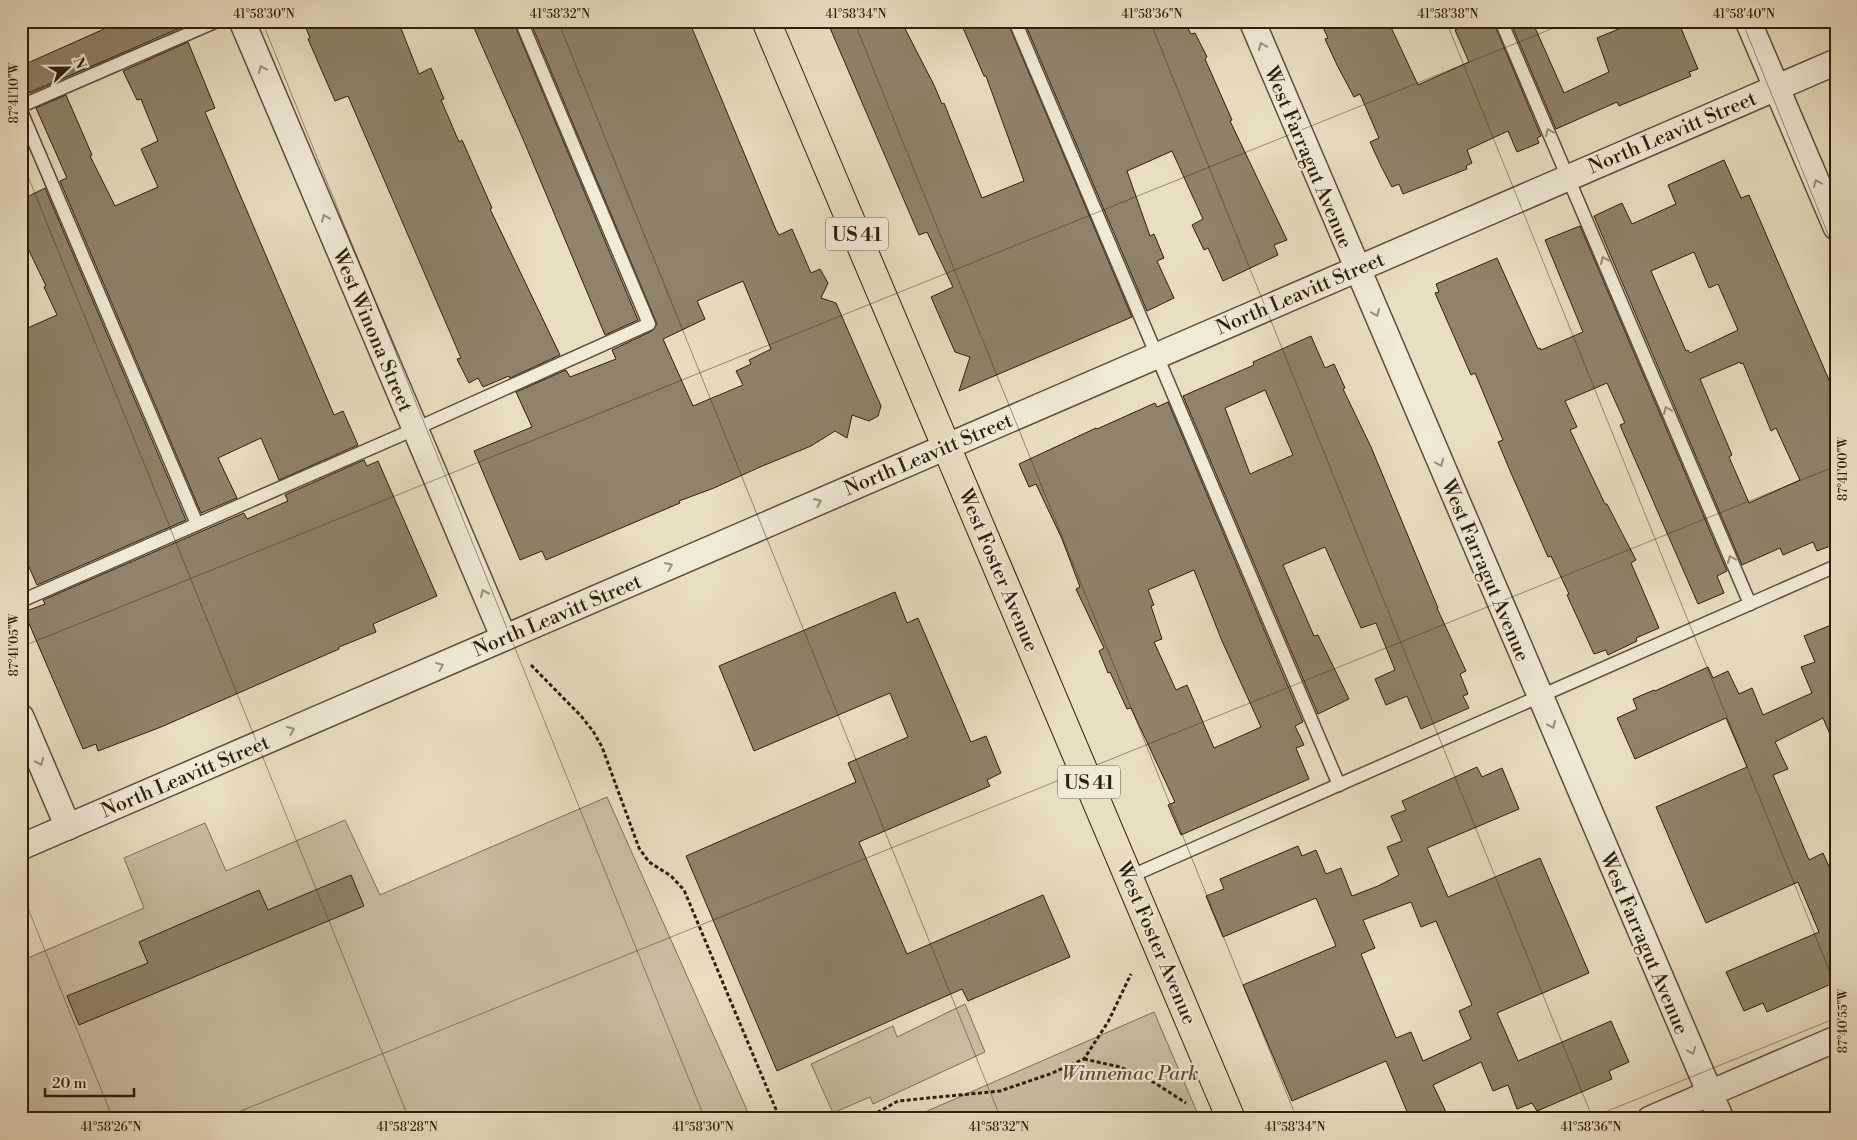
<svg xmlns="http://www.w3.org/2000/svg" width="1857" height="1140" viewBox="0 0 1857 1140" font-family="'Libre Bodoni',serif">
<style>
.green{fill:#cabda3;stroke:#7c6e58}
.building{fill:#90826b;stroke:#2f1e0c;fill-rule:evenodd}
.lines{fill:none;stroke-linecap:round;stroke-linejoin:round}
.lane-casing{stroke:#5e4e3a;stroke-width:15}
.street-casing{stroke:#5e4e3a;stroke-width:28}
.primary-casing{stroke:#2f1e0c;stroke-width:30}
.path{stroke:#2f1e0c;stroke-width:3;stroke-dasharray:4 2.5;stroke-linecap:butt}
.lane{stroke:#f1ead7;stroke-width:12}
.street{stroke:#f1ead7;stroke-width:25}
.primary{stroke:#eadec2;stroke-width:28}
.oneway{stroke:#9a8e7c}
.ticks{fill:none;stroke:#2f1e0c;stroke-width:1;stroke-opacity:0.45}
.labels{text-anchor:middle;stroke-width:4.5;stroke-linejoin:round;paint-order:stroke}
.shield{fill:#f1ead7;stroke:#695b49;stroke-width:1}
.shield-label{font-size:19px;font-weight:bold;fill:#2f1e0c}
.street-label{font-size:20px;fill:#2f1e0c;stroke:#f1ead7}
.park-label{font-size:20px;font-style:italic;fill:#5e4e39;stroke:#f1ead7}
.neatline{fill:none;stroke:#2f1e0c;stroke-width:2}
.ticks-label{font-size:12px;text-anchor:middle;fill:#2f1e0c}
</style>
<rect width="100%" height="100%" fill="#eadec2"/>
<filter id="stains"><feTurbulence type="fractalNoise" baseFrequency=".004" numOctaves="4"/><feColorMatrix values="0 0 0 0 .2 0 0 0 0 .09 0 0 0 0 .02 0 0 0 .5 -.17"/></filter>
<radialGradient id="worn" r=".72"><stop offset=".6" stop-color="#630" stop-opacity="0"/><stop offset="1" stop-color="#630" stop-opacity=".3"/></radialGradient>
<!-- green -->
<g class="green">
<polygon points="607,797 751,1119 21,1119 21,961 144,908 124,858 205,823 226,871 345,820 380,895"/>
<polygon points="965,1004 985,1052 873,1104 870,1097 833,1113 811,1064 893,1026 897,1037"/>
<polygon points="1154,1012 1200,1119 909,1119"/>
</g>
<!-- building -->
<g class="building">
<polygon points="122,21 180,21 182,27 30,93 29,91 21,95 21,66"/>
<polygon points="303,21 398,21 419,74 431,68 444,99 441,100 459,142 462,140 492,208 490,209 560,355 510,378 509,376 483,387 478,378 469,383 457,359 461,358 348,96 335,101 308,39 310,38"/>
<polygon points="471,21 513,21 638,320 605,335 523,139"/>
<path d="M530 21H689L776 230 779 235 792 229 811 273 820 269 828 283 821 298 836 303 881 406 878 416 869 421 852 415 847 438 835 431 811 446 760 467 714 488 679 501 680 503 546 560 542 551 520 560 474 451 532 427 516 392 566 370 570 377 616 359 612 350 652 331 657 324ZM743 281 771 349 749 360 751 364 736 371 743 385 693 406 663 339 705 319 697 301Z"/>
<polygon points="827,21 901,21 934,85 942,104 944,103 982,198 1024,181 986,76 984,76 960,21 1007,21 1132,317 959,391 970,357 955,352 931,297 953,287 927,232 919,235"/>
<polygon points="1024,21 1184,21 1191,34 1195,33 1207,57 1205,59 1232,120 1230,121 1287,240 1274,245 1278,255 1223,281 1208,248 1204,250 1192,225 1203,219 1172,151 1127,171 1150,236 1154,234 1164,258 1157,261 1174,298 1147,311"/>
<polygon points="1320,21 1388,21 1418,85 1469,62 1455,30 1475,21 1493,21 1541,136 1537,138 1539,143 1517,152 1508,131 1467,150 1472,163 1466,166 1467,169 1403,194 1399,184 1392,187 1381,166 1370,142 1379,138 1360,94 1354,97 1337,65 1325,39 1328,38"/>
<polygon points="1510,21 1532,21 1564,93 1609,72 1597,38 1638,21 1678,21 1698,69 1689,72 1691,76 1619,106 1617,102 1556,129"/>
<polygon points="188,42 215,108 205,112 238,190 334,415 343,411 358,445 279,480 261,438 218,458 237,498 201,513 60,181 67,178 36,108 66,95 92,155 90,156 115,206 158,187 141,149 158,141 141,99 137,100 123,71"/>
<path d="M1724 160 1741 198 1749 195 1836 396V544L1817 551 1813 542 1783 555 1780 548 1742 565 1594 216 1622 203 1632 224 1676 204 1668 185ZM1694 252 1709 288 1718 284 1738 330 1690 353 1688 350 1686 351 1651 271ZM1740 362 1741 364 1743 363 1771 431 1776 428 1800 480 1749 503 1729 457 1732 455 1700 379Z"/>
<polygon points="45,188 186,520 37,585 21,549 21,331 57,315 44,287 46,286 21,234 21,200"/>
<polygon points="1580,226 1727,571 1717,576 1724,593 1698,604 1620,425 1625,423 1607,383 1565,401 1577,427 1570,430 1605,504 1607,504 1636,560 1631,563 1659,628 1636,638 1637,641 1608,655 1606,650 1594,654 1567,595 1569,594 1551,556 1548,557 1511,473 1498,442 1503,440 1475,373 1471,375 1435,293 1439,292 1436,284 1497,258 1538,349 1540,348 1541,350 1583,332 1545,240"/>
<path d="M1311 336 1325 368 1334 364 1345 388 1343 389 1371 447 1438 608H1437L1466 671 1460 674 1468 694 1463 696 1469 708 1421 729 1407 696 1386 705 1375 679 1395 670 1376 623 1361 628 1325 547 1283 565 1314 636 1318 635 1349 699 1318 714 1183 396 1254 365 1253 362ZM1265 390 1293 455 1250 474 1225 408Z"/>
<path d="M1168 402 1303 722 1295 726 1304 745 1296 748 1309 779 1181 835 1168 805 1175 802 1131 708 1127 709 1110 672 1108 673 1099 651 1104 648 1076 589 1080 587 1062 539 1036 484 1029 487 1019 464 1096 428 1097 429 1155 403 1157 407ZM1194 570 1222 641 1261 727 1214 748 1187 685 1176 690 1154 642 1162 639 1151 606 1154 605 1148 590Z"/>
<polygon points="364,460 367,466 378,461 437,596 373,624 376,632 339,647 339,649 161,727 98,751 96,744 83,749 24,612 45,604 43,600 244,513 247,519 288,501 285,495"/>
<polygon points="895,592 907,623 918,618 971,742 986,736 1001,773 987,780 990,786 859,842 907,954 1043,895 1070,957 968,1001 962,989 777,1071 686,856 856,782 848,763 908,737 890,693 754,751 719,666"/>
<polygon points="1836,623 1836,748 1823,718 1775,742 1788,769 1773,775 1809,860 1823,853 1836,882 1836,982 1767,1012 1763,1003 1744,1011 1726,972 1819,932 1798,882 1706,923 1688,882 1656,807 1747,767 1726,718 1635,759 1617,718 1637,709 1633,699 1654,690 1655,691 1708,667 1713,678 1728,671 1739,694 1752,688 1763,715 1812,693 1801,667 1815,662 1804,636"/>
<path d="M1477 767 1482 777 1502 768 1519 809 1427 848 1448 897 1540 858 1589 973 1497 1013 1518 1061 1611 1021 1629 1062 1609 1071 1612 1079 1537 1111 1532 1103 1517 1109 1508 1085 1493 1091 1481 1062 1433 1085 1446 1112 1429 1119H1410L1386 1061 1292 1101 1243 985 1336 946 1316 898 1223 937 1206 896 1224 889 1220 879 1298 846 1302 856 1316 850 1326 874 1341 868 1352 896 1378 886 1399 875 1387 847 1402 841 1391 816 1406 810 1402 801ZM1411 902 1421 927 1436 921 1472 1005 1459 1011 1471 1039 1423 1061 1411 1032 1396 1038 1361 954 1375 948 1363 920Z"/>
<polygon points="351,875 364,906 79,1025 67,996 148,963 139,942 259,890 268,910"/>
</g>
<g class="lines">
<!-- lane casing -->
<g class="lane-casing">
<g id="lane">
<polyline points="1015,21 1339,785"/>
<polyline points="1501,21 1750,604"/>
<polyline points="21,106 217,21"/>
<polyline points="21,111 197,524"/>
<polyline points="21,601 415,429 649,324 521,21"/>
<polyline points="1129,877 1836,566"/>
</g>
</g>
<!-- street casing -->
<g class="street-casing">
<g id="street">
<polyline points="242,21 504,638"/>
<polyline points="1252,21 1721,1119"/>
<polyline points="1748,21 1836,227"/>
<polyline points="21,717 68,827"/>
<polyline points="21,847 1836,62"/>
<polyline points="1650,1119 1836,1039"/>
</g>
</g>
<!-- primary casing -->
<g class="primary-casing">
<polyline id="primary" points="766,21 1231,1119"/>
</g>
<!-- path -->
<g class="path">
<polyline points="531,665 581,716 593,731 602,747 639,848 649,862 671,876 684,890 780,1119"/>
<polyline points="1084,1059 1120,1067 1155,1083 1186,1103"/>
<polyline points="866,1119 898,1101 1000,1091 1050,1074 1084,1059 1108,1022 1131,974"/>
</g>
<!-- lane -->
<use href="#lane" class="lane"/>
<!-- street -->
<use href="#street" class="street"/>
<!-- primary -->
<use href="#primary" class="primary"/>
</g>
<!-- one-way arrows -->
<defs><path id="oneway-chevron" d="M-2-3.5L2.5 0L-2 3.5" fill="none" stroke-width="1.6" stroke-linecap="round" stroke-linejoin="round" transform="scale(1.25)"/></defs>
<g class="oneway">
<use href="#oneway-chevron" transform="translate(1262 46) rotate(-113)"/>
<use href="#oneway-chevron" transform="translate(262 69) rotate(-113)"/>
<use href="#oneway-chevron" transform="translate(1549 132) rotate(-113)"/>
<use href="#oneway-chevron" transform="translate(1817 183) rotate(-113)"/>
<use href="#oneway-chevron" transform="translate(325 218) rotate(-113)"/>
<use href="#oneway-chevron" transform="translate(1604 260) rotate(-113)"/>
<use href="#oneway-chevron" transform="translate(1376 313) rotate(67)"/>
<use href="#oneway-chevron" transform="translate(1667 410) rotate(-113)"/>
<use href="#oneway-chevron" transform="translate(1440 463) rotate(67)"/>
<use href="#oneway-chevron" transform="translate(818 502) rotate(-23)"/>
<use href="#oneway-chevron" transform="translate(1731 559) rotate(-113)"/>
<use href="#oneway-chevron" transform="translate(669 566) rotate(-23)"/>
<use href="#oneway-chevron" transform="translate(484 593) rotate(-113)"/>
<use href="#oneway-chevron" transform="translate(440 666) rotate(-23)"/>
<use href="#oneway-chevron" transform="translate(1552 725) rotate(67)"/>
<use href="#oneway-chevron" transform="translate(291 730) rotate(-23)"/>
<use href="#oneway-chevron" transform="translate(40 762) rotate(67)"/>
<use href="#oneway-chevron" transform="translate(1692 1051) rotate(67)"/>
</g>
<!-- ticks -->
<path class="ticks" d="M262 21 705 1119M558 21 1001 1119M854 21 1297 1119M1150 21 1593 1119M1446 21 1836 987M1742 21 1836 254M21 95 204 21M21 159 409 1119M21 647 1571 21M21 891 113 1119M221 1119 1836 466M1588 1119 1836 1018"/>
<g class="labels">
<!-- shield labels -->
<g class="shield">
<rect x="826" y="217.5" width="62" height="33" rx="4"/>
<rect x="1058" y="765.5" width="62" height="33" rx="4"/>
</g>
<g class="shield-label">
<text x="857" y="241">US 41</text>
<text x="1089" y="789">US 41</text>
</g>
<!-- street labels -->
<g class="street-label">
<text transform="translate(1672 132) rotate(-23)" y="7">North Leavitt Street</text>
<text transform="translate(1309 157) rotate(67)" y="7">West Farragut Avenue</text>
<text transform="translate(1300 293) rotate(-23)" y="7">North Leavitt Street</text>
<text transform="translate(373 330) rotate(67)" y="7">West Winona Street</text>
<text transform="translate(928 454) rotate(-23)" y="7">North Leavitt Street</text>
<text transform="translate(999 570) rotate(67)" y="7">West Foster Avenue</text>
<text transform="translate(1486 570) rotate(67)" y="7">West Farragut Avenue</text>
<text transform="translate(557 615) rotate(-23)" y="7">North Leavitt Street</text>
<text transform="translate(185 776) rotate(-23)" y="7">North Leavitt Street</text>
<text transform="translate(1157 943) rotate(67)" y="7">West Foster Avenue</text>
<text transform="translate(1645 943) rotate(67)" y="7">West Farragut Avenue</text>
</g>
<!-- park labels -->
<g class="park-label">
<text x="1130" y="1080">Winnemac Park</text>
</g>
</g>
<!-- margin -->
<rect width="1857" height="1140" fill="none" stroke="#eadec2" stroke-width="55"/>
<!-- north arrow -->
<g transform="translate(68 68) rotate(68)" stroke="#f1ead7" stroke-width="4" paint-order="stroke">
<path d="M0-4L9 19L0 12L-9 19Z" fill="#2f1e0c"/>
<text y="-8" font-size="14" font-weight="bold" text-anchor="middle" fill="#2f1e0c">N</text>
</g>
<!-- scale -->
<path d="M45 1088v8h89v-8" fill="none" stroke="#2f1e0c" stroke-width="2.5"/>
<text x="52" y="1088" font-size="15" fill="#2f1e0c" stroke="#f1ead7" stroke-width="4" paint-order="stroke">20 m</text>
<rect x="28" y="28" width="1802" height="1084" class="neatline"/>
<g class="ticks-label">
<text x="264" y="18">41°58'30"N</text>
<text x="560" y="18">41°58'32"N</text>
<text x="856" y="18">41°58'34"N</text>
<text x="1152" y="18">41°58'36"N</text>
<text x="1448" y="18">41°58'38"N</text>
<text x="1744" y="18">41°58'40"N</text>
<text transform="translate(14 93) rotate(-90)" y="4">87°41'10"W</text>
<text transform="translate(1843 469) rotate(-90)" y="4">87°41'00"W</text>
<text transform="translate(14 645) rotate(-90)" y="4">87°41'05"W</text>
<text transform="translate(1843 1021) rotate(-90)" y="4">87°40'55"W</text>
<text x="111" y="1131">41°58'26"N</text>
<text x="407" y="1131">41°58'28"N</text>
<text x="703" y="1131">41°58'30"N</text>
<text x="999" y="1131">41°58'32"N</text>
<text x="1295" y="1131">41°58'34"N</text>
<text x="1591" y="1131">41°58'36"N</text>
</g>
<rect width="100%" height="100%" filter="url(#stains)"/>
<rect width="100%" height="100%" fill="url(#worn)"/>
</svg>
